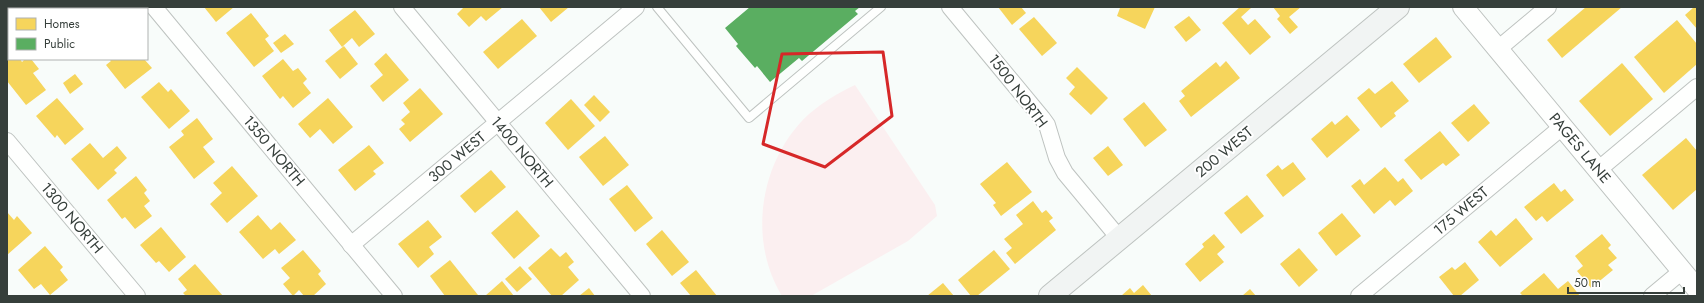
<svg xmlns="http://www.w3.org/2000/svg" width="1704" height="303" viewBox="0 0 1704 303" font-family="Jost,sans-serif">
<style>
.green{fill:#fbeff0}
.homes{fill:#f6d55c}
.public{fill:#5aae61}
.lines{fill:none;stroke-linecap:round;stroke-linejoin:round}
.service-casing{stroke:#bec3c0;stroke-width:10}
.minor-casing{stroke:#bec3c0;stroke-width:18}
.tertiary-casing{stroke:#bec3c0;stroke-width:22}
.secondary-casing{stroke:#bec3c0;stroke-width:24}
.service{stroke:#fefffe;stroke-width:8}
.minor{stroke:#fefffe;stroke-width:16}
.tertiary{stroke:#fefffe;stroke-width:20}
.secondary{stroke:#f1f4f3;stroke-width:22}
.marked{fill:none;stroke:#d62828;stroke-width:3;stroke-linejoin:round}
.labels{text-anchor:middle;stroke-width:4;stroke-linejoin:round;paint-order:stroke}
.street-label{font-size:15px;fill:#363f3b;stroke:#fff}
</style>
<rect width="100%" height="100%" fill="#f8fcfa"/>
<!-- green -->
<path class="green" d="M855 85 935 205 937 216 908 241 811 296H782C747 239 760 159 809 114 823 102 838 93 855 85Z"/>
<!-- homes -->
<g class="homes">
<polygon points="85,7 104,7 106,9 83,9"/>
<polygon points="204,7 234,7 216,22"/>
<polygon points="464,7 503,7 486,21 481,16 469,27 457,14"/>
<polygon points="539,7 569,7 551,22"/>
<polygon points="998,7 1021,7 1026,13 1012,25"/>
<polygon points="1117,7 1155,7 1145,29 1117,16 1120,8"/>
<polygon points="1240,7 1250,7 1251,8 1241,17 1248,25 1255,19 1271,37 1250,55 1222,23"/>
<polygon points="1273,7 1301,7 1289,17 1298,27 1290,34 1277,19 1280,16"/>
<polygon points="1586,7 1622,7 1562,58 1547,40"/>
<polygon points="1694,7 1697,7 1697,29 1685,15"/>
<polygon points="355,10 375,34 359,47 352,38 342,47 329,30"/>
<polygon points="251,13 269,36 265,39 274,51 254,67 226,33"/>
<polygon points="1189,16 1201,30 1186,42 1174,27"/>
<polygon points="7,17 9,19 9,40 7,43"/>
<polygon points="1034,17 1057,43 1042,56 1019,29"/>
<polygon points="522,19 537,36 498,69 483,52"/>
<polygon points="1677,20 1697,44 1697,64 1664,93 1634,57"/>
<polygon points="285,34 294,44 281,53 273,43"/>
<polygon points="1436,37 1452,57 1419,83 1403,64"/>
<polygon points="344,46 358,64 340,79 325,61"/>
<polygon points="386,53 409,80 383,102 370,86 383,75 374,64"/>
<polygon points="9,59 20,59 22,62 25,59 31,59 39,69 33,73 46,90 26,105 7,81 7,61"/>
<polygon points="109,59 144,59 152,68 125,89 106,65 111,61"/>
<polygon points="283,59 293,71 298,68 307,79 303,83 311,93 293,108 283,96 280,99 262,76"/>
<polygon points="1226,61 1240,78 1191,117 1179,101 1185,96 1181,91 1216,62 1220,67"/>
<polygon points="1622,63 1653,99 1610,136 1579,101"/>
<polygon points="1077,67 1108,98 1091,115 1069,94 1075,87 1066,78"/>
<polygon points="75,74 83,84 70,94 63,83"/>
<polygon points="1392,81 1409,101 1394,113 1396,116 1381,128 1357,98 1369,88 1375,94"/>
<polygon points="159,82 168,92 171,89 190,111 169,129 141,97"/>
<polygon points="420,88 443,114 410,142 399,129 405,124 401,120 410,112 403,103"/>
<polygon points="594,95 610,112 600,122 584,105"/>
<polygon points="57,98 84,129 65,145 57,135 55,138 36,116"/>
<polygon points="328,98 353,127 333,144 320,129 310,138 298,124"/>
<polygon points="571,99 595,126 568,150 545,123"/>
<polygon points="1144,102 1167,130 1145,147 1123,119"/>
<polygon points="1474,104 1490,123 1468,142 1451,123"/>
<polygon points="1347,115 1360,130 1327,158 1311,139 1332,121 1335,125"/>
<polygon points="197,118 213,139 203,147 215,162 194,179 169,147 184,135 181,131"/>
<polygon points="1440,131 1460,155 1446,166 1443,163 1421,180 1404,160"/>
<polygon points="605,136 629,165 603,186 579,157"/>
<polygon points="1686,138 1697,151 1697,189 1673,210 1642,175"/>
<polygon points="90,143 103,158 117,146 127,158 114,170 117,173 98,190 71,159"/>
<polygon points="369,145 384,163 373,171 376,174 355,191 338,170"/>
<polygon points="1108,146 1123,165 1108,176 1093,158"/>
<polygon points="1007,162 1032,192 1001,216 993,205 996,203 980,184"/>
<polygon points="1293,162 1306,179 1283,197 1266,175 1278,165 1282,170"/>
<polygon points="232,166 258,196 227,223 210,204 222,193 213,183"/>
<polygon points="1385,167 1398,182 1403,178 1413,191 1395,206 1390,200 1374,214 1351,186 1360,179 1364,185"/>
<polygon points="491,170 506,187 475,213 460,196"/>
<polygon points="136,176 147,190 144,193 150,201 144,206 152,216 135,229 125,217 122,219 107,200"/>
<polygon points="1554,183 1561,192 1565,189 1574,200 1547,222 1542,216 1536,221 1524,207"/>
<polygon points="627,185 653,218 635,232 609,199"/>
<polygon points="1247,195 1264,216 1241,234 1224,213"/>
<polygon points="1033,201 1042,213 1046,210 1053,218 1049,221 1056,230 1015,264 1006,253 1012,248 1004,239 1023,224 1016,215"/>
<polygon points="517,210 540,236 514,259 491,233"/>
<polygon points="7,212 14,220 17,216 32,233 7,255"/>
<polygon points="1342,213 1361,236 1336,256 1318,233"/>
<polygon points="258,215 271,230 280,222 296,240 279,254 275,249 263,259 239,232"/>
<polygon points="1516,218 1533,239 1500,267 1478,242 1491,230 1496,236"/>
<polygon points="428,220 442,237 429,247 434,254 418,268 398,244"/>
<polygon points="161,227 186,257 169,272 159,261 156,263 140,245"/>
<polygon points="662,230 689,262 672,276 646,244"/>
<polygon points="1214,234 1225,247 1217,254 1224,262 1200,282 1185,264 1204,247 1202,244"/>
<polygon points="1602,234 1611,245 1608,248 1617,258 1608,265 1613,270 1591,288 1577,271 1583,266 1575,256"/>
<polygon points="45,246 63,267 60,270 68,280 50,295 41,284 34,289 18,270"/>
<polygon points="551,248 560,257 566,252 574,262 568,267 579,280 561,296 552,296 528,268"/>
<polygon points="1299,248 1318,270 1299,287 1280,264"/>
<polygon points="303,250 321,271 318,274 326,284 313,296 304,296 299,290 293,296 283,284 290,278 281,268"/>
<polygon points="994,250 1010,269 977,296 971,296 958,280"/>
<polygon points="450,260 478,295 476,296 445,296 430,276"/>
<polygon points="1465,262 1479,280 1460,296 1454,296 1439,277 1452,267 1455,270"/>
<polygon points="195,264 223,296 186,296 183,293 187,290 178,279"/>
<polygon points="520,266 532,279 517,292 505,279"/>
<polygon points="696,270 717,296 691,296 680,283"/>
<polygon points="1544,273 1558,289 1568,281 1580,296 1523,296 1520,293"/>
<polygon points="502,281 514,296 485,296"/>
<polygon points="943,283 954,296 927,296"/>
<polygon points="1143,285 1152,296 1121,296 1130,288 1134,293"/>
<polygon points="589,288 595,296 579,296"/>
<polygon points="1250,289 1256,296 1242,296"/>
</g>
<!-- public -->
<polygon class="public" points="750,7 860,7 855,11 858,14 802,61 799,58 770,82 757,66 755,68 736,46 738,44 725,28"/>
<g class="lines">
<!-- service casing -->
<g class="service-casing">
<polyline id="service" points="657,7 749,118 881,7"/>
</g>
<!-- minor casing -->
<g class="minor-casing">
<g id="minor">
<polyline points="154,7 394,296"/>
<polyline points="402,7 642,296"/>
<polyline points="950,7 1042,118 1047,125 1057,158 1065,173 1119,238"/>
<polyline points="1498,49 1548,7"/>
<polyline points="7,141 137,296"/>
<polyline points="1598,170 1697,87"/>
<polyline points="351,245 636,7"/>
<polyline points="1359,296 1562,127"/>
<polyline points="1652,296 1682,271"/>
</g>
</g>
<!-- tertiary casing -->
<g class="tertiary-casing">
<polyline id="tertiary" points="1463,7 1697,289"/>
</g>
<!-- secondary casing -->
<g class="secondary-casing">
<polyline id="secondary" points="1050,296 1398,7"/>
</g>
<!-- service -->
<use href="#service" class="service"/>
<!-- minor -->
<use href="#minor" class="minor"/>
<!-- tertiary -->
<use href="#tertiary" class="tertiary"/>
<!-- secondary -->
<use href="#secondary" class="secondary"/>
</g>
<!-- marked area -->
<path class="marked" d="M883 52 892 116 825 167 763 144 782 54Z"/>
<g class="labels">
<!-- street labels -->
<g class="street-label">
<text transform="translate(1018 91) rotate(53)" y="5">1500 NORTH</text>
<text transform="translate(1580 148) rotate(50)" y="5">PAGES LANE</text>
<text transform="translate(274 151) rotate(50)" y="5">1350 NORTH</text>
<text transform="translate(522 152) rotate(50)" y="5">1400 NORTH</text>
<text transform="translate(1224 152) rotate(-40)" y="5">200 WEST</text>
<text transform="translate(457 157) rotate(-40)" y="5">300 WEST</text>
<text transform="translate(1461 211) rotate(-40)" y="5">175 WEST</text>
<text transform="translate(72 218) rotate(50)" y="5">1300 NORTH</text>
</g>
</g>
<!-- border -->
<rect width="1704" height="303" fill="none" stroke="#363f3b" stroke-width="16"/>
<!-- legend -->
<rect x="8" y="8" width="140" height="52" fill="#ffffff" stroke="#afb2b1"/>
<rect x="16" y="18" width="20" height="12" fill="#f6d55c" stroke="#afb2b1"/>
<text x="44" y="28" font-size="12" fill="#363f3b">Homes</text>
<rect x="16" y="38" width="20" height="12" fill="#5aae61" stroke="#afb2b1"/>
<text x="44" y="48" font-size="12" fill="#363f3b">Public</text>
<!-- scale -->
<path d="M1568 287v6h116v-6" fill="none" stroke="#363f3b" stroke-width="2"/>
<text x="1574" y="287" font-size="12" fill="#363f3b" stroke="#ffffff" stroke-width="3" paint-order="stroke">50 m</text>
</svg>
